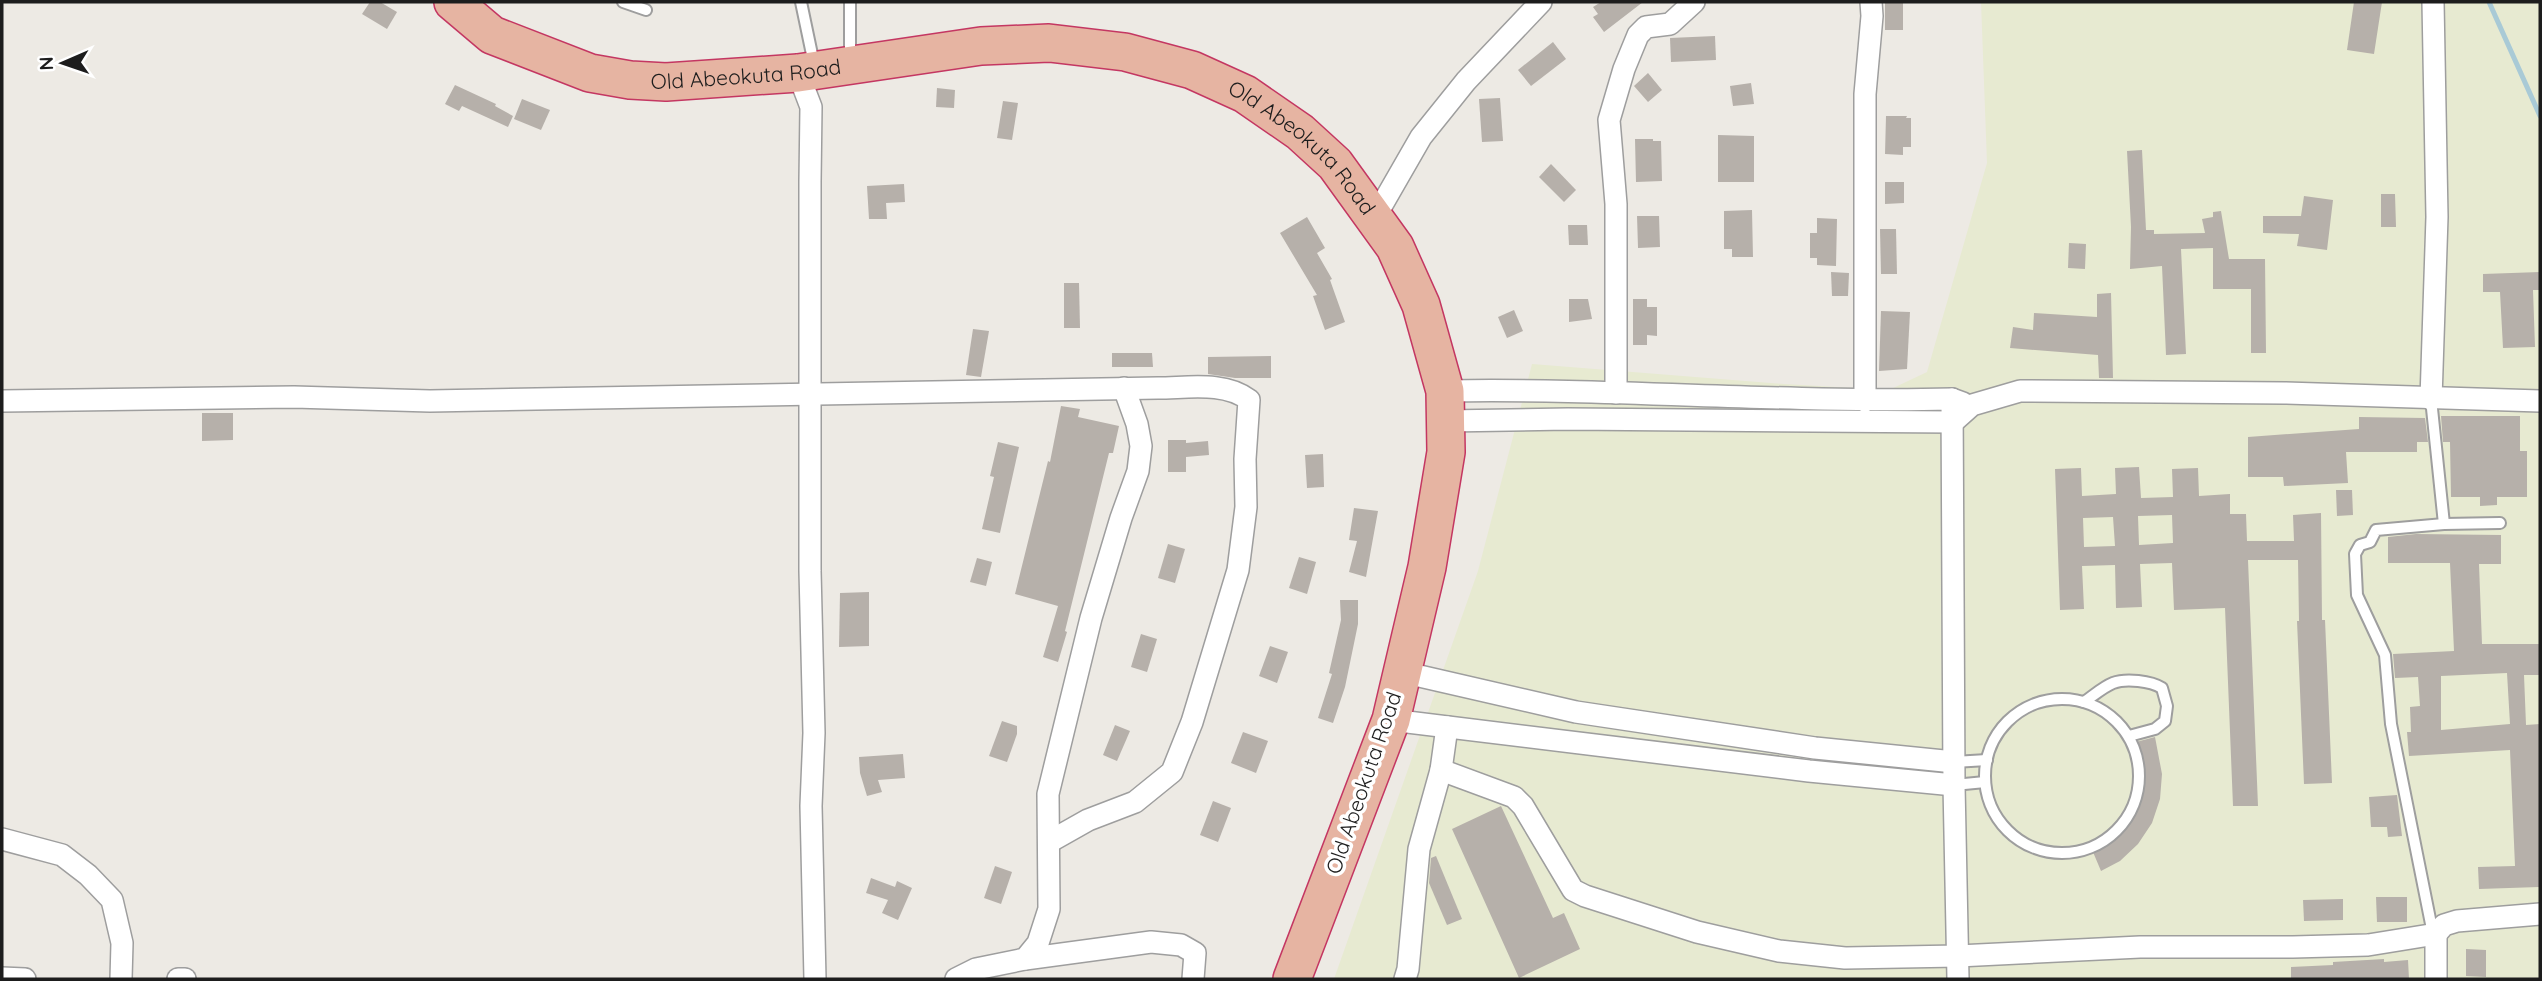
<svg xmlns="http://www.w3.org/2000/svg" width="2542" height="981" viewBox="0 0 2542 981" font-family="Quicksand,sans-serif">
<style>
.farmland{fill:#e7ead1}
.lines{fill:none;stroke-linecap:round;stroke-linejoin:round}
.stream{stroke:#a9cad6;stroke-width:5}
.building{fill:#b6b0aa;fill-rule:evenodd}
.service-casing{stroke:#9e9e9e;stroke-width:14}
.minor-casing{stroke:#9e9e9e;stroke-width:24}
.trunk-casing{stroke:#c43762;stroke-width:40}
.service{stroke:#fff;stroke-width:10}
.minor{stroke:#fff;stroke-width:21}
.trunk{stroke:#e6b4a2;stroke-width:37}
.labels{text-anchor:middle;stroke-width:7;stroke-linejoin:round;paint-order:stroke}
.street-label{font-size:21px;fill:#1d1d1d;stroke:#fff}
</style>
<rect width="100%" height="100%" fill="#edeae4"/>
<!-- farmland -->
<polygon class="farmland" points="1981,2 2540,2 2540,979 1334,979 1478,571 1532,364 1784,384 1889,390 1927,372 1987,163"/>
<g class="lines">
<!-- stream -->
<polyline class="stream" points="2489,2 2540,116"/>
</g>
<!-- building -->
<g class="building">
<polygon points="370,2 380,2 397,12 387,29 362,14"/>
<polygon points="1601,2 1643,2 1604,32 1593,17 1598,14 1593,7"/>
<rect x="1885" y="2" width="18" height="28"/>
<polygon points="2354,2 2382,2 2374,54 2347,50"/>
<polygon points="1715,36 1716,60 1671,62 1670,38"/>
<polygon points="1553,42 1566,59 1531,86 1518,70"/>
<polygon points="1648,73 1662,90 1648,102 1634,86"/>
<polygon points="1751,83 1754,104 1733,106 1730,86"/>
<polygon points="455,85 496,104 495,106 513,116 508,127 462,106 459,111 445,104"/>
<polygon points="937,88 955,90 954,108 936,107"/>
<polygon points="1500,98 1503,141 1482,142 1479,99"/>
<polygon points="522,99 550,110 541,130 514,119"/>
<polygon points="1003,101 1018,103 1012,140 997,138"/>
<polygon points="1886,116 1907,116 1906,118 1911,118 1911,147 1903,147 1903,155 1885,154"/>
<polygon points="1718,135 1754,136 1754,182 1718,182"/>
<polygon points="1635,139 1653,139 1653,141 1661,141 1662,181 1636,182"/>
<polygon points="2142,150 2146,230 2154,230 2154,234 2205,233 2202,219 2213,217 2213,212 2221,211 2229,259 2265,259 2266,353 2251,353 2251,289 2213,289 2213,248 2181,249 2186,354 2166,355 2162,266 2130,269 2131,227 2127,151"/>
<polygon points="1551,164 1576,190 1564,202 1539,177"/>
<polygon points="1885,182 1904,182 1904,203 1885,204"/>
<polygon points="904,184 905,202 886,203 887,219 869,219 867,186"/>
<polygon points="2381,194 2395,194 2396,227 2381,227"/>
<polygon points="2304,196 2333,200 2327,250 2297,246 2299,234 2263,233 2263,216 2301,216"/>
<polygon points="1752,210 1753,257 1732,257 1732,249 1724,249 1724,211"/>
<polygon points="1637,216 1659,216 1660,247 1638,248"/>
<polygon points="1307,217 1325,248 1317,253 1332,279 1330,280 1345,322 1325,330 1313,296 1317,295 1280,233"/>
<polygon points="1817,218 1837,219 1836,266 1817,265 1817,258 1810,258 1810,233 1817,233"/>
<polygon points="1568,225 1587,225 1588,245 1569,245"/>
<polygon points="1880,229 1896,229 1897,274 1881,274"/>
<polygon points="2069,243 2086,244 2085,269 2068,268"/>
<polygon points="1831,272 1849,273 1848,296 1832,296"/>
<polygon points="2540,272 2540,290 2533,290 2535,347 2503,348 2500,292 2483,292 2483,274"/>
<polygon points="1064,283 1079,283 1080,328 1064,328"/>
<polygon points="2111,293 2113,378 2099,378 2098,355 2010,348 2013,327 2033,330 2034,313 2097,317 2097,294"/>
<polygon points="1569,299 1588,299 1592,319 1569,322"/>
<polygon points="1633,299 1647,299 1647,307 1657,307 1657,336 1647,335 1647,345 1633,345"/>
<polygon points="1514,310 1523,331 1507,338 1498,317"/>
<polygon points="1881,311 1910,312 1907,369 1879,371"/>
<polygon points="973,329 989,331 981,377 966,375"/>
<polygon points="1112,353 1152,353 1153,367 1112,367"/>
<polygon points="1271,356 1271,378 1235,378 1208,374 1208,357"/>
<polygon points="1061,406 1080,409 1078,417 1119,426 1113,453 1109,453 1065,631 1067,632 1058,662 1043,657 1058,606 1015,594 1048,461 1050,462"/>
<polygon points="202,413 233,413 233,440 202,441"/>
<polygon points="2441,416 2520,416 2520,451 2527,451 2527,497 2497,497 2497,505 2480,506 2480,497 2451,497 2450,442 2443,442"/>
<polygon points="2359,417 2425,418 2428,442 2417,442 2417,452 2346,452 2348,483 2284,486 2283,477 2248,477 2248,437 2359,429"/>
<polygon points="1168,440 1186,440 1186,443 1208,441 1209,455 1186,457 1186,472 1168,472"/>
<polygon points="998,442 1019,447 1000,533 982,529 994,477 990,476"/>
<polygon points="1323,454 1324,487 1307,488 1305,455"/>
<path d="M2139 467 2141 498 2173 497 2172 469 2198 468 2199 496 2230 494V514H2246L2247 541H2294L2293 515 2321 513 2322 620H2325L2332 783 2304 784 2297 621H2299L2298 560H2248L2258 806H2233L2225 608 2174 610 2172 563 2140 564 2142 607 2116 608 2115 565 2082 566 2084 609 2060 610 2055 469 2081 468 2082 496 2116 494 2115 468ZM2172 515 2173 543 2139 545 2138 516ZM2113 517 2115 546 2084 547 2083 518Z"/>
<polygon points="2336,490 2352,490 2353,515 2337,516"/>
<polygon points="1354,508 1378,511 1366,577 1349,572 1357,541 1349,540"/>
<path d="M2416 534 2501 535V564H2479L2482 644H2540V675H2524L2526 725 2540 724 2539 887 2479 889 2478 867 2515 866 2510 750 2409 756 2407 732H2411L2410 707 2420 706 2418 677 2395 678 2393 654 2454 651 2450 563H2388V537ZM2507 673 2510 724 2441 730V676Z"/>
<polygon points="1168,544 1185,549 1175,583 1158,578"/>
<polygon points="1299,557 1316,562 1307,594 1289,588"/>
<polygon points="977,558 992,562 986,586 970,582"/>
<polygon points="869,592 869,646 839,647 840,593"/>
<polygon points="1340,600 1358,600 1358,624 1345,687 1333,723 1318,718 1332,674 1329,673 1341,620"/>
<polygon points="1141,634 1157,639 1147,672 1131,667"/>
<polygon points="1270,646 1288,652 1277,683 1259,676"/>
<polygon points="1002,721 1017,726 1017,734 1007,762 989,756"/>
<polygon points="1115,725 1130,731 1117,761 1103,755"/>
<polygon points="1243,732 1268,741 1256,773 1231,763"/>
<polygon points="2155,737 2162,774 2160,799 2152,823 2138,844 2120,861 2101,871 2093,852 2107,843 2134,814 2142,787 2141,762 2136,742"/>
<polygon points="903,754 905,778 878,780 882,792 867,796 860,773 859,757"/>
<polygon points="2397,795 2402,836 2388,837 2387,827 2371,827 2369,797"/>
<polygon points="1213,801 1231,808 1218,842 1200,835"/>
<polygon points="1501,806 1553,918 1564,913 1580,949 1519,978 1452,829"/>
<polygon points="1436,856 1462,919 1447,925 1429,883 1431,858"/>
<polygon points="995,866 1012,872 1001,904 984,898"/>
<polygon points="871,878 895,887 897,881 912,888 898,920 882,913 888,900 866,893"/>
<polygon points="2376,897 2407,897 2407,922 2377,922"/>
<polygon points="2343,899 2343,920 2304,921 2303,900"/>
<polygon points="2466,949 2486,950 2486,977 2466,976"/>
<polygon points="2384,959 2384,962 2408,960 2409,979 2291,979 2291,967 2333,965 2333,962"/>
</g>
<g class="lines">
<!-- service casing -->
<g class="service-casing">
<g id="service">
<polyline points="623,2 646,10"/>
<polyline points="801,2 814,64"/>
<polyline points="850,58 850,2"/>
<polyline points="2431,399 2444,524"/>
<circle cx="2062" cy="776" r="77"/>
<path d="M2084 702C2093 696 2103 687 2113 683 2126 678 2151 681 2162 688L2167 706 2165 721 2155 729 2129 736"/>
<polyline points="1954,762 1987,760"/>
<polyline points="1954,785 1985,782"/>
<polyline points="2433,934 2391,724 2385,655 2357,595 2355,554 2360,545 2370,542 2376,530 2444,524 2500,523"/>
</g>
</g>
<!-- minor casing -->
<g class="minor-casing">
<g id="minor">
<polyline points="798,73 811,107 810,181 810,571 814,733 811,806 815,979"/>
<polyline points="1375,217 1421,137 1466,81 1541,2"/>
<path d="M1445 391C1614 388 1783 403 1952 399L1963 403"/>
<polyline points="1616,393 1616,204 1609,120 1624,69 1638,35 1646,27 1670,24 1694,2"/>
<polyline points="1952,399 1954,785 1958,979"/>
<polyline points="2431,399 2437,217 2433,2"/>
<path d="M2 401 294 397 430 401 1158 388C1187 388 1225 381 1249 400L1245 459 1246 507 1238 570 1192 722 1172 772 1135 802 1088 820 1049 842"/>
<polyline points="1865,401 1865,94 1872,16 1871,2"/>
<polyline points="1446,421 1568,419 1953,422 1972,405 2020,391 2285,393 2540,401"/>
<polyline points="1402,672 1576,712 1815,748 1954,762"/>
<polyline points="1391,720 1809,771 1954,785"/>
<polyline points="1441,770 1514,797 1523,806 1573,890 1585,896 1697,932 1779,951 1845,958 1958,956 2140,947 2293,947 2368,945 2436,934 2444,925 2457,921 2540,914"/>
<polyline points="2,839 62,855 88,875 112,900 122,943 121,979"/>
<polyline points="1025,959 1151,942 1181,945 1195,953 1193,979"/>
<polyline points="2,978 25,979"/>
<polyline points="178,979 185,979"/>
<polyline points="956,979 976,969 1025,959 1038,943 1049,909 1048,794 1091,618 1121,518 1138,471 1141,446 1137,424 1124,388"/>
<polyline points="1405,979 1408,969 1419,849 1441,770 1447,727"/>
<polyline points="2436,979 2436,934"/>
</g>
</g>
<!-- trunk casing -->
<g class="trunk-casing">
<g id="trunk">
<path id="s1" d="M453 2 492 35 590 73 630 80 666 82 798 73 981 46 1049 43 1125 52 1192 70 1245 94 1300 132 1335 164 1395 247 1421 305 1445 391 1446 452 1427 567 1391 720 1292 979"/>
</g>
</g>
<!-- service -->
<use href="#service" class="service"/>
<!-- minor -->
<use href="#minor" class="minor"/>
<!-- trunk -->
<use href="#trunk" class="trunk"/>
</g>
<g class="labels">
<!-- street labels -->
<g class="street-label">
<text dy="7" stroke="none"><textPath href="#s1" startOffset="313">Old Abeokuta Road</textPath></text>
<text dy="7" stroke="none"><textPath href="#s1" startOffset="901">Old Abeokuta Road</textPath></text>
<text transform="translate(1364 783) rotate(-71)" y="7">Old Abeokuta Road</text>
</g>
</g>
<!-- border -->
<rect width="2542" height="981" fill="none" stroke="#1d1d1d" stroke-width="7"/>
<!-- north arrow -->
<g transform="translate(63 63) rotate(268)" stroke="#ffffff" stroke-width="5" paint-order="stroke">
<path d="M0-5L12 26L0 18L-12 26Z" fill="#1d1d1d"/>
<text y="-10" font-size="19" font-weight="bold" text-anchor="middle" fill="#1d1d1d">N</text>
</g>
</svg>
